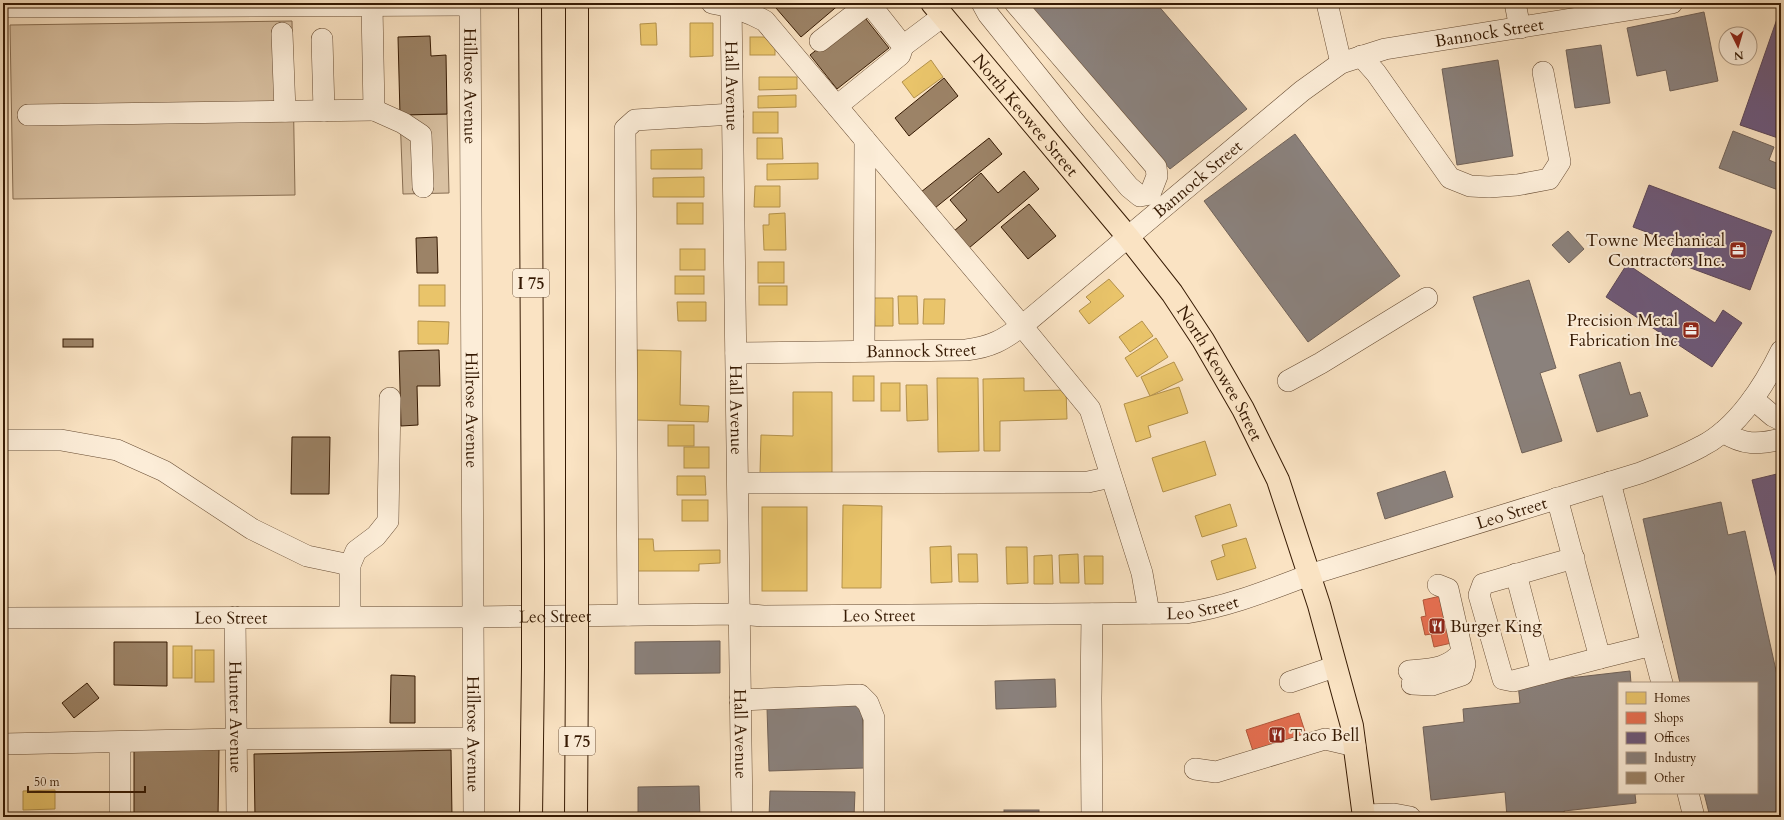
<svg xmlns="http://www.w3.org/2000/svg" width="1784" height="820" viewBox="0 0 1784 820" font-family="Cardo,serif">
<style>
.green{fill:#d9c1a2;stroke:#886e52}
.homes{fill:#e9c46a;stroke:#b3914b}
.shops{fill:#e76f51;stroke:#b2563a}
.offices{fill:#6d597a;stroke:#5c4656}
.industry{fill:#8a817c;stroke:#716258}
.building{fill:#9c8367;stroke:#361a03}
.lines{fill:none;stroke-linecap:round;stroke-linejoin:round}
.minor-casing{stroke:#674c33;stroke-width:22}
.major-casing{stroke:#361a03;stroke-width:24}
.highway-casing{stroke:#361a03;stroke-width:24}
.minor{stroke:#fcedd8;stroke-width:21}
.major{stroke:#fae3c3;stroke-width:22}
.highway{stroke:#fae3c3;stroke-width:22}
.highway-bridge-casing{stroke:#361a03;stroke-width:24;stroke-linecap:butt}
.highway-bridge{stroke:#fae3c3;stroke-width:22}
.labels{text-anchor:middle;stroke-width:4;stroke-linejoin:round;paint-order:stroke}
.shield{fill:#fcedd8;stroke:#715943;stroke-width:1}
.shield-label{font-size:16px;font-weight:bold;fill:#361a03}
.street-label{font-size:17px;fill:#361a03;stroke:#fcedd8}
.poi-label{font-size:17px;fill:#361a03;stroke:#fcedd8;text-anchor:end}
</style>
<rect width="100%" height="100%" fill="#fae3c3"/>
<filter id="stains"><feTurbulence type="fractalNoise" baseFrequency=".005" numOctaves="4"/><feColorMatrix values="0 0 0 0 .2 0 0 0 0 .09 0 0 0 0 .02 0 0 0 .5 -.17"/></filter>
<radialGradient id="worn" r=".72"><stop offset=".6" stop-color="#630" stop-opacity="0"/><stop offset="1" stop-color="#630" stop-opacity=".3"/></radialGradient>
<!-- green -->
<g class="green">
<polygon points="292,21 295,195 13,199 10,25"/>
<polygon points="447,114 449,193 403,194 400,115"/>
</g>
<!-- homes -->
<g class="homes">
<polygon points="656,23 657,45 641,45 640,24"/>
<polygon points="690,23 713,23 713,56 690,57"/>
<rect x="750" y="37" width="25" height="18"/>
<polygon points="931,60 943,77 914,98 902,82"/>
<polygon points="759,77 797,77 797,89 759,90"/>
<polygon points="796,95 796,107 758,108 758,96"/>
<rect x="753" y="112" width="25" height="21"/>
<polygon points="757,138 782,138 783,159 757,159"/>
<polygon points="702,149 702,169 651,169 651,150"/>
<polygon points="818,163 818,179 767,180 767,164"/>
<polygon points="704,177 704,197 653,197 653,178"/>
<polygon points="755,186 780,186 780,207 754,207"/>
<rect x="677" y="203" width="26" height="21"/>
<polygon points="785,213 786,250 764,250 763,225 769,225 769,214"/>
<rect x="680" y="249" width="25" height="21"/>
<rect x="758" y="262" width="26" height="21"/>
<rect x="675" y="276" width="29" height="18"/>
<polygon points="1109,279 1124,296 1089,324 1079,311 1091,302 1086,297"/>
<rect x="419" y="285" width="26" height="21"/>
<rect x="759" y="286" width="28" height="19"/>
<polygon points="898,296 917,296 918,324 899,324"/>
<polygon points="874,298 893,298 893,326 875,326"/>
<polygon points="924,299 945,299 944,324 923,324"/>
<polygon points="677,302 706,302 706,321 678,321"/>
<polygon points="418,321 449,322 448,344 418,344"/>
<polygon points="1142,321 1153,336 1130,352 1119,337"/>
<polygon points="1156,338 1168,357 1137,377 1125,358"/>
<polygon points="637,350 681,351 680,405 709,406 708,422 636,420"/>
<polygon points="1174,362 1183,380 1150,396 1141,377"/>
<rect x="853" y="376" width="21" height="25"/>
<polygon points="937,378 978,378 979,451 938,452"/>
<polygon points="1024,378 1024,391 1066,390 1067,419 1000,421 1000,451 984,451 983,379"/>
<rect x="881" y="383" width="19" height="28"/>
<polygon points="906,385 927,385 928,420 907,421"/>
<polygon points="1179,387 1188,413 1148,426 1151,437 1136,442 1124,404"/>
<polygon points="793,392 832,392 832,473 760,473 761,435 793,436"/>
<rect x="668" y="425" width="26" height="21"/>
<polygon points="1205,441 1216,475 1163,492 1152,458"/>
<rect x="684" y="447" width="25" height="21"/>
<polygon points="677,476 705,476 706,495 677,495"/>
<rect x="682" y="500" width="26" height="21"/>
<polygon points="1230,504 1237,526 1202,537 1195,516"/>
<polygon points="843,505 882,506 881,588 842,588"/>
<rect x="762" y="507" width="45" height="84"/>
<polygon points="1246,538 1256,568 1217,580 1211,561 1225,556 1222,545"/>
<polygon points="635,539 653,539 654,551 720,550 720,563 699,564 699,571 635,571"/>
<polygon points="951,546 952,582 931,583 930,547"/>
<polygon points="1006,547 1027,547 1028,583 1007,584"/>
<polygon points="958,554 977,554 978,582 959,582"/>
<polygon points="1078,554 1079,583 1060,583 1059,555"/>
<polygon points="1052,555 1053,584 1034,584 1034,556"/>
<polygon points="1084,556 1103,556 1103,584 1085,584"/>
<rect x="173" y="646" width="19" height="32"/>
<rect x="195" y="650" width="19" height="32"/>
<polygon points="55,790 55,809 23,810 23,791"/>
</g>
<!-- shops -->
<g class="shops">
<polygon points="1445,595 1456,642 1434,647 1431,634 1425,635 1421,617 1426,616 1423,600"/>
<polygon points="1299,713 1308,741 1255,757 1246,730"/>
</g>
<!-- offices -->
<g class="offices">
<polygon points="1778,16 1781,17 1781,139 1740,125"/>
<polygon points="1649,185 1772,231 1750,290 1669,260 1676,243 1633,227"/>
<polygon points="1627,264 1715,323 1723,310 1742,323 1712,367 1606,297"/>
<polygon points="1781,473 1781,594 1752,480"/>
</g>
<!-- industry -->
<g class="industry">
<polygon points="1020,3 1156,3 1247,109 1170,169"/>
<polygon points="1411,3 1437,3 1411,7"/>
<polygon points="1704,12 1718,81 1670,91 1666,70 1637,76 1627,28"/>
<polygon points="1601,45 1610,103 1575,108 1566,50"/>
<polygon points="1498,60 1513,156 1457,165 1442,69"/>
<polygon points="1733,131 1774,147 1769,160 1781,165 1781,191 1719,168"/>
<polygon points="1295,134 1400,276 1308,342 1204,201"/>
<polygon points="1568,231 1584,249 1569,263 1552,245"/>
<polygon points="1529,280 1556,368 1540,373 1562,441 1522,453 1473,297"/>
<polygon points="1620,362 1630,395 1640,392 1648,416 1597,432 1579,375"/>
<polygon points="1445,471 1453,497 1385,519 1377,493"/>
<polygon points="1721,502 1728,535 1745,531 1781,693 1781,817 1710,817 1704,793 1757,793 1757,683 1680,683 1643,519"/>
<polygon points="720,641 720,673 635,674 635,642"/>
<polygon points="1630,671 1631,683 1619,683 1619,793 1642,793 1635,794 1636,803 1564,811 1565,817 1507,817 1505,792 1431,800 1423,727 1464,722 1463,709 1520,703 1518,684"/>
<polygon points="1055,679 1056,707 996,709 995,681"/>
<polygon points="862,705 864,768 769,771 767,708"/>
<polygon points="699,786 700,817 638,817 638,787"/>
<polygon points="770,791 855,792 854,817 769,817"/>
<rect x="1004" y="810" width="35" height="7"/>
</g>
<!-- building -->
<g class="building">
<polygon points="781,3 841,3 801,37 776,8"/>
<polygon points="862,14 889,48 837,89 810,55"/>
<polygon points="430,36 431,56 446,55 447,114 400,115 398,37"/>
<polygon points="944,78 958,96 909,136 895,118"/>
<polygon points="989,138 1002,154 935,208 921,192"/>
<polygon points="1024,171 1039,189 969,248 954,231 967,220 950,200 981,173 998,193"/>
<polygon points="1029,204 1056,236 1028,259 1001,227"/>
<polygon points="437,237 438,273 417,273 416,238"/>
<rect x="63" y="339" width="30" height="8"/>
<polygon points="439,350 440,386 417,386 418,425 401,426 399,351"/>
<polygon points="292,437 330,437 329,494 291,494"/>
<polygon points="114,642 167,642 167,686 114,685"/>
<polygon points="391,675 415,676 415,723 390,723"/>
<polygon points="87,683 99,698 74,718 62,703"/>
<polygon points="134,747 219,748 218,817 134,817"/>
<polygon points="451,750 452,817 255,817 254,754"/>
</g>
<g class="lines">
<!-- minor casing -->
<g class="minor-casing">
<g id="minor">
<path id="s1" d="M470 3 474 817"/>
<path d="M712 3C732 6 747 11 765 21L1022 326 1090 409 1142 573 1149 613"/>
<path id="s2" d="M731 3 742 817"/>
<polyline points="869,3 903,46 943,16"/>
<polyline points="982,3 988,14 1073,120 1129,187 1140,196 1150,194"/>
<polyline points="1015,3 1156,167 1157,176 1150,194"/>
<polyline points="1327,3 1341,63"/>
<polyline points="1515,3 1520,28"/>
<polyline points="3,7 470,5"/>
<polyline points="282,33 285,111"/>
<polyline points="322,39 324,111"/>
<polyline points="820,41 869,3"/>
<polyline points="1361,56 1376,73 1450,178 1470,186 1489,187 1517,185 1549,179 1560,162 1543,72"/>
<polyline points="837,106 900,55 903,46"/>
<polyline points="374,110 403,123 421,135 423,187"/>
<polyline points="28,115 374,110 372,6"/>
<polyline points="864,351 865,140"/>
<path id="s3" d="M736 353 966 350C991 347 1003 340 1022 326L1302 91 1341 63 1385 49 1672 3"/>
<polyline points="1288,381 1321,363 1427,298"/>
<polyline points="1753,399 1773,416 1781,420"/>
<path d="M1723 432C1743 445 1758 445 1781 439"/>
<polyline points="3,440 61,440 117,450 164,471 252,529 307,556 350,565"/>
<polyline points="1610,482 1652,645"/>
<polyline points="738,483 1088,482 1111,477"/>
<polyline points="1557,498 1600,658 1652,645 1662,683"/>
<polyline points="1574,558 1483,584 1479,595 1503,679 1513,681 1600,658"/>
<polyline points="1516,574 1542,673"/>
<polyline points="1092,614 1091,698 1092,817"/>
<polyline points="628,615 625,129 635,120 733,114"/>
<polyline points="350,616 350,565 356,551 376,536 388,521 390,398"/>
<path id="s4" d="M235 617 237 817"/>
<path id="s5" d="M3 618 472 617 740 614 763 616 1185 613C1228 607 1269 590 1309 575L1640 473C1661 465 1682 457 1702 446 1737 428 1764 386 1781 351"/>
<path d="M1409 671C1430 669 1449 669 1462 652"/>
<polyline points="1290,682 1334,667"/>
<polyline points="1412,684 1432,685 1462,675 1465,664 1448,589 1438,585"/>
<polyline points="740,700 860,695 868,703 874,718 874,817"/>
<polyline points="120,742 120,817"/>
<polyline points="3,744 236,739 473,738"/>
<polyline points="1195,769 1216,772 1325,739 1355,746"/>
<polyline points="1688,793 1694,817"/>
<polyline points="1364,815 1394,814 1410,817"/>
</g>
</g>
<!-- major casing -->
<g class="major-casing">
<g id="major">
<path id="s6" d="M932 3 1128 237 1172 293 1203 340 1243 409 1278 480 1319 605 1352 726 1364 817"/>
</g>
</g>
<!-- highway casing -->
<g class="highway-casing">
<g id="highway">
<polyline points="530,3 533,563"/>
<polyline points="577,3 577,562"/>
<polyline points="531,817 533,667"/>
<polyline points="576,817 577,665"/>
</g>
</g>
<!-- minor -->
<use href="#minor" class="minor"/>
<!-- major -->
<use href="#major" class="major"/>
<!-- highway -->
<use href="#highway" class="highway"/>
<!-- highway-bridge casing -->
<g class="highway-bridge-casing">
<g id="highway-bridge">
<polyline points="533,563 533,667"/>
<polyline points="577,665 577,562"/>
</g>
</g>
<!-- highway-bridge -->
<use href="#highway-bridge" class="highway-bridge"/>
</g>
<!-- icons -->
<defs>
<g id="office-square" transform="scale(0.9)"><rect x="-9" y="-9" width="18" height="18" rx="4" fill="#8f2418" stroke="#fcedd8"/><path d="M-6-3h4V-5.5h4V-3h4V5H-6ZM-1-4.5V-3h2v-1.5ZM-6 0V1H6V0Z" fill="#fff"/></g>
<g id="restaurant-square" transform="scale(0.9)"><rect x="-9" y="-9" width="18" height="18" rx="4" fill="#8f2418" stroke="#fcedd8"/><path d="M-5-6h1v4h1v-4h1v4h1v-4h1v5L-1.5 .5V6h-2V.5L-5-1ZM5-6V6H3V1.5H1.5Q1.5-4 5-6Z" fill="#fff"/></g>
</defs>
<g fill-rule="evenodd">
<use href="#office-square" x="1738" y="250"/>
<use href="#office-square" x="1691" y="330"/>
<use href="#restaurant-square" x="1437" y="626"/>
<use href="#restaurant-square" x="1277" y="735"/>
</g>
<g class="labels">
<!-- shield labels -->
<g class="shield">
<rect x="513" y="269" width="36" height="28" rx="3"/>
<rect x="559" y="727" width="36" height="28" rx="3"/>
</g>
<g class="shield-label">
<text x="531" y="289">I 75</text>
<text x="577" y="747">I 75</text>
</g>
<!-- street labels -->
<g class="street-label">
<text dy="6" stroke="none"><textPath href="#s3" startOffset="857">Bannock Street</textPath></text>
<text dy="6" stroke="none"><textPath href="#s1" startOffset="83">Hillrose Avenue</textPath></text>
<text dy="6" stroke="none"><textPath href="#s2" startOffset="83">Hall Avenue</textPath></text>
<text dy="6" stroke="none"><textPath href="#s6" startOffset="146">North Keowee Street</textPath></text>
<text dy="6" stroke="none"><textPath href="#s3" startOffset="521">Bannock Street</textPath></text>
<text dy="6" stroke="none"><textPath href="#s3" startOffset="185">Bannock Street</textPath></text>
<text dy="6" stroke="none"><textPath href="#s6" startOffset="470">North Keowee Street</textPath></text>
<text dy="6" stroke="none"><textPath href="#s1" startOffset="407">Hillrose Avenue</textPath></text>
<text dy="6" stroke="none"><textPath href="#s2" startOffset="407">Hall Avenue</textPath></text>
<text dy="6" stroke="none"><textPath href="#s5" startOffset="1524">Leo Street</textPath></text>
<text dy="6" stroke="none"><textPath href="#s5" startOffset="1200">Leo Street</textPath></text>
<text dy="6" stroke="none"><textPath href="#s5" startOffset="876">Leo Street</textPath></text>
<text dy="6" stroke="none"><textPath href="#s5" startOffset="552">Leo Street</textPath></text>
<text dy="6" stroke="none"><textPath href="#s5" startOffset="228">Leo Street</textPath></text>
<text dy="6" stroke="none"><textPath href="#s4" startOffset="100">Hunter Avenue</textPath></text>
<text dy="6" stroke="none"><textPath href="#s1" startOffset="731">Hillrose Avenue</textPath></text>
<text dy="6" stroke="none"><textPath href="#s2" startOffset="731">Hall Avenue</textPath></text>
</g>
<!-- poi labels -->
<g class="poi-label">
<text x="1725" y="246">Towne Mechanical<tspan x="1725" dy="20">Contractors Inc.</tspan></text>
<text x="1678" y="326">Precision Metal<tspan x="1678" dy="20">Fabrication Inc</tspan></text>
<text x="1450" y="632" text-anchor="start">Burger King</text>
<text x="1290" y="741" text-anchor="start">Taco Bell</text>
</g>
</g>
<!-- margin -->
<rect width="1784" height="820" fill="none" stroke="#fae3c3" stroke-width="16"/>
<rect x="4" y="4" width="1776" height="812" fill="none" stroke="#361a03" stroke-width="2"/>
<rect x="8" y="8" width="1768" height="804" fill="none" stroke="#361a03"/>
<!-- legend -->
<rect x="1618" y="682" width="140" height="112" fill="#fcedd8" stroke="#ad9983"/>
<rect x="1626" y="692" width="20" height="12" fill="#e9c46a" stroke="#ad9983"/>
<text x="1654" y="702" font-size="12" fill="#361a03">Homes</text>
<rect x="1626" y="712" width="20" height="12" fill="#e76f51" stroke="#ad9983"/>
<text x="1654" y="722" font-size="12" fill="#361a03">Shops</text>
<rect x="1626" y="732" width="20" height="12" fill="#6d597a" stroke="#ad9983"/>
<text x="1654" y="742" font-size="12" fill="#361a03">Offices</text>
<rect x="1626" y="752" width="20" height="12" fill="#8a817c" stroke="#ad9983"/>
<text x="1654" y="762" font-size="12" fill="#361a03">Industry</text>
<rect x="1626" y="772" width="20" height="12" fill="#9c8367" stroke="#ad9983"/>
<text x="1654" y="782" font-size="12" fill="#361a03">Other</text>
<!-- north arrow -->
<g transform="translate(1738 46) rotate(175)"><circle r="19" fill="#fcedd8" stroke="#ad9983"/>
<path d="M0-3L7 15L0 10L-7 15Z" fill="#8f2418"/>
<text y="-6" font-size="11" font-weight="bold" text-anchor="middle" fill="#361a03">N</text>
</g>
<!-- scale -->
<path d="M28 786v6h117v-6" fill="none" stroke="#361a03" stroke-width="2"/>
<text x="34" y="786" font-size="12" fill="#361a03" stroke="#fcedd8" stroke-width="3" paint-order="stroke">50 m</text>
<rect width="100%" height="100%" filter="url(#stains)"/>
<rect width="100%" height="100%" fill="url(#worn)"/>
</svg>
